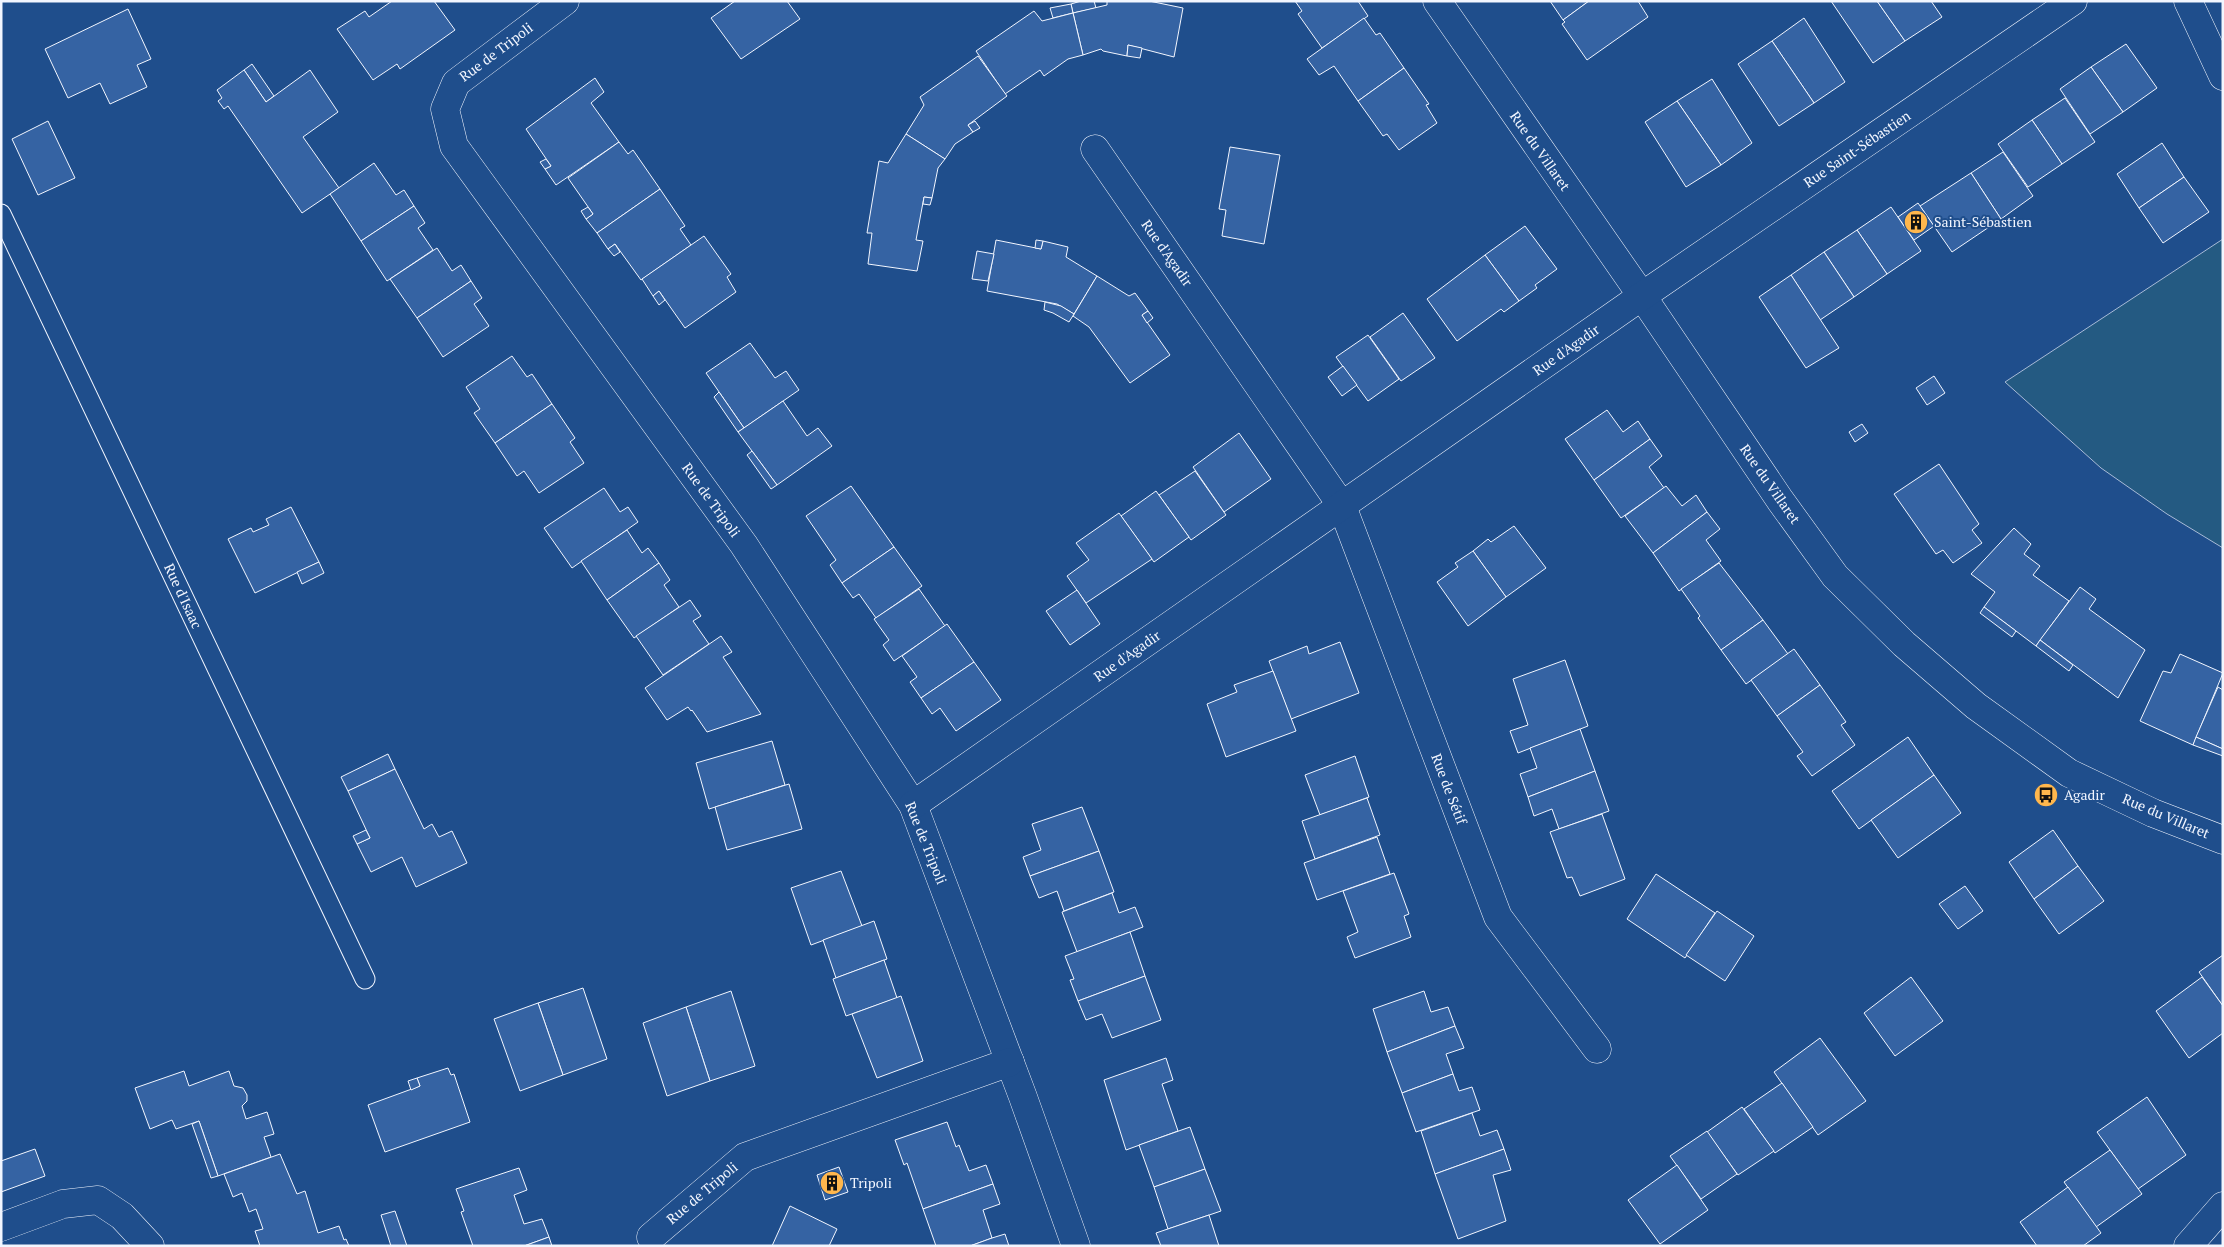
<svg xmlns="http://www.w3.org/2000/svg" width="2224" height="1247" viewBox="0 0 2224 1247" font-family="'PT Serif',serif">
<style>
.green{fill:#245a82;stroke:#a8bbd7}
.building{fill:#3563a3;stroke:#f2f6ff}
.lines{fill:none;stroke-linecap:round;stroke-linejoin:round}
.service-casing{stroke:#f2f6ff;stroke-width:21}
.minor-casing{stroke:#f2f6ff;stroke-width:29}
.service{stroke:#1f4e8c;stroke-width:19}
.minor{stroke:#1f4e8c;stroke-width:28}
.labels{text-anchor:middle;stroke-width:4;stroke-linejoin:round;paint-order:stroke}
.street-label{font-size:14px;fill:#f2f6ff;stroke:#1f4e8c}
.poi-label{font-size:14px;fill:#f2f6ff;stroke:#1f4e8c;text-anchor:start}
</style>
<rect width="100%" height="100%" fill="#1f4e8c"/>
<!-- green -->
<polygon class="green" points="2223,239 2223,548 2167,514 2101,468 2005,382"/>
<!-- building -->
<g class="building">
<polygon points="392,1 434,1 455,30 400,69 397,64 373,80 337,29 365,11 369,17"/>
<polygon points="735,1 787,1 800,19 741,59 711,18"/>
<polygon points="1081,1 1094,1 1096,8 1073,13 1071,4"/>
<polygon points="1107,1 1149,1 1183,8 1174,57 1128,45 1127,56 1103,51 1101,49 1083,55 1073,13 1107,5"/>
<polygon points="1295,1 1358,1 1368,16 1322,48 1298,14 1302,11"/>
<polygon points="1550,1 1589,1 1563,20"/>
<polygon points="1589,1 1638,1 1648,17 1587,60 1562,24 1565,22 1563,20"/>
<polygon points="1831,1 1877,1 1905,41 1873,63"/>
<polygon points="1877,1 1931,1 1942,17 1905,41"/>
<polygon points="1071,4 1073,13 1053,18 1050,8"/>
<polygon points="128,9 151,59 137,65 147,87 110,104 100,83 68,98 45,49"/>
<polygon points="1034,11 1042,21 1073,13 1083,55 1068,59 1044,76 1040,70 1005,94 976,51"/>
<polygon points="1364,18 1376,35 1380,33 1404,68 1358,101 1334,66 1319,75 1307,59"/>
<polygon points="1804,18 1845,82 1814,103 1772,41"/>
<polygon points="1772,41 1814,103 1779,126 1738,64"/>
<polygon points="2126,44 2157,88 2123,112 2091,67"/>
<polygon points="1128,45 1142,48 1140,58 1127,56"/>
<polygon points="978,56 1007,96 968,125 973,132 955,144 945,159 906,134 924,105 920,97"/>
<polygon points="252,64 274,96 266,102 244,70"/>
<polygon points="2091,67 2123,112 2090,134 2060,89"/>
<polygon points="1404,68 1429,104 1426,105 1437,123 1399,150 1387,134 1383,136 1358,101"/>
<polygon points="244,70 266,102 310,70 338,112 303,137 339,188 302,213 228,106 224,109 218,101 222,98 217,90"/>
<polygon points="595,78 604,92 591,103 619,142 556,185 545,169 551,166 526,129"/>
<polygon points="1712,79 1752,143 1721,165 1677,101"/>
<polygon points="2065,98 2095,142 2062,164 2032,120"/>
<polygon points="1677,101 1721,165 1686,187 1645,122"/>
<polygon points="2032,120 2062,164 2028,187 1998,144"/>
<polygon points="48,121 75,178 38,195 12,139"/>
<polygon points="975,121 980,128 973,132 968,125"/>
<polygon points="906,134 945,159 938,168 932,198 924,197 916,240 923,241 917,271 868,264 872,233 867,233 879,161 888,163"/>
<polygon points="619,142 628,154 633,150 660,189 597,233 586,219 593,214 568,178"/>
<polygon points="2162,143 2184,177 2139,208 2117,174"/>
<polygon points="1230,147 1280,155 1264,244 1222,236 1226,210 1219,209"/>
<polygon points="2003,152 2033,196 2001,219 1971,173"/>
<polygon points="546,159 551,166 545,169 540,162"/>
<polygon points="374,163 396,195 404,190 414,206 361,241 330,194"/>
<polygon points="1971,173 2001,219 1952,252 1920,206"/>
<polygon points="2184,177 2209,212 2163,243 2139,208"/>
<polygon points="660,189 685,226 680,229 691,245 641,280 615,244 608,249 597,233"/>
<polygon points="924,197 932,198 930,205 923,204"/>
<polygon points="1918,203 1934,226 1914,240 1898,217"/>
<polygon points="414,206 425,223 418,228 433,250 387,281 361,241"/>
<polygon points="588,207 593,214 586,219 581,211"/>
<polygon points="1891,207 1921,251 1887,274 1857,230"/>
<polygon points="1525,226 1557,269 1535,285 1537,288 1519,301 1485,255"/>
<polygon points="1857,230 1887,274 1854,297 1824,252"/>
<polygon points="704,236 731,274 727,277 736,292 685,328 659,291 653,296 642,279"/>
<polygon points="996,240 1041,249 1043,241 1068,247 1066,257 1097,276 1074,314 1057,304 987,291"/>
<polygon points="1036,240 1043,241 1041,249 1035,248"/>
<polygon points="615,244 620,252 614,256 608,249"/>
<polygon points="437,248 452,271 461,265 471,281 417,318 390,279"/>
<polygon points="977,251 994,254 988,281 972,279"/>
<polygon points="1824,252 1854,297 1820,320 1791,275"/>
<polygon points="1485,255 1519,301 1504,312 1501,309 1457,341 1427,299"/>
<polygon points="1791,275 1839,348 1806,368 1759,297"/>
<polygon points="1097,276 1129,296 1135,293 1148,311 1142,315 1170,355 1130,383 1089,327 1073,316"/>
<polygon points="471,281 482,298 474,304 489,326 443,357 417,318"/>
<polygon points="659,291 665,300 659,305 653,296"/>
<polygon points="1045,302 1061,306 1074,314 1069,322 1053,313 1044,310"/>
<polygon points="1148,311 1153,318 1147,323 1142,315"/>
<polygon points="1403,313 1435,358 1401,381 1370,337"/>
<polygon points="1368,335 1399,379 1368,401 1336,357"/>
<polygon points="750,343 775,378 786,371 799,390 744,428 706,373"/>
<polygon points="512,356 527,377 532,374 552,404 495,443 474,413 480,409 466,387"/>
<polygon points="1343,366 1357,385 1342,396 1328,377"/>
<polygon points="1934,376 1945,393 1927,405 1916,388"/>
<polygon points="719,392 744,428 738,432 714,397"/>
<polygon points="783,401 807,436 818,428 832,446 777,485 738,432"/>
<polygon points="552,404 575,438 570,442 584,463 539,493 524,471 517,476 495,443"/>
<polygon points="1607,410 1623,432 1638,421 1650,439 1594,480 1565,439"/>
<polygon points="1862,424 1868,433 1855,442 1849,432"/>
<polygon points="1239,433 1271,479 1224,512 1193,467"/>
<polygon points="1650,439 1662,456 1649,467 1664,488 1621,518 1594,480"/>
<polygon points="752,451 777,485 771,489 747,455"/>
<polygon points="1939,464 1979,524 1972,530 1982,543 1953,563 1943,550 1936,554 1894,494"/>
<polygon points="1195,471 1226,515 1191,540 1159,495"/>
<polygon points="851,486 894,547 842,583 830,565 836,560 806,516"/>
<polygon points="1666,486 1682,506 1696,495 1707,512 1653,553 1625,516"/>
<polygon points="604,488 620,512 628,507 638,522 572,568 544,528"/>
<polygon points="1156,491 1189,537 1154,562 1121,516"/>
<polygon points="291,507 319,562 255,593 228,539 251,528 253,532 269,525 266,519"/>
<polygon points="1707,512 1720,529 1706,540 1721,561 1679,591 1653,553"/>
<polygon points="1119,513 1152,559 1086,603 1067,576 1089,560 1076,543"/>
<polygon points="1514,526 1546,568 1506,597 1473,551 1488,539 1491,542"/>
<polygon points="2014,528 2031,544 2024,554 2040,566 2033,575 2069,601 2036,646 1984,607 1995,592 1971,574"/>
<polygon points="627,530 642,553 648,548 659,563 607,600 581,561"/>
<polygon points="894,547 922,586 876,618 859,594 853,598 842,583"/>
<polygon points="1473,551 1506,597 1468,626 1437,582 1458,567 1455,563"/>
<polygon points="319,562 324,573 302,584 297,572"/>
<polygon points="659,563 670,580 664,585 679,607 634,638 607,600"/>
<polygon points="1719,563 1763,620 1721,650 1698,618 1700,616 1681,589"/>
<polygon points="2080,587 2096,599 2089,609 2145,650 2118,698 2040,640"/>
<polygon points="919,589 945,626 894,661 883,645 889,640 874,619"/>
<polygon points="1077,590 1100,624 1070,645 1046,611"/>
<polygon points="690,600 701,616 693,621 709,644 663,675 636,636"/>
<polygon points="1984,607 2016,631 2012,637 1980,613"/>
<polygon points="1763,620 1788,654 1746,684 1721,650"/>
<polygon points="947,624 974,662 921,698 910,682 917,677 902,656"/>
<polygon points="721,636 732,652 723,657 761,714 707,732 692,710 691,711 688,707 667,720 645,688"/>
<polygon points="2040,640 2073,665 2069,671 2036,646"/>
<polygon points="1340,642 1359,693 1291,719 1269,661 1307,646 1309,654"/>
<polygon points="1794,649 1820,685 1777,716 1751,680"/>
<polygon points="2180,654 2223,673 2193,745 2140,721 2163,671 2171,673"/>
<polygon points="1565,660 1588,726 1518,753 1510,731 1528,725 1513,679"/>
<polygon points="974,662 1001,700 956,731 940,708 932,714 921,698"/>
<polygon points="1273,671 1296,731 1226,757 1207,704 1237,692 1234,685"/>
<polygon points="1820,685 1846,722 1841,725 1855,745 1812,776 1797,756 1803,752 1777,716"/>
<polygon points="2218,687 2223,690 2223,749 2196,737"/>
<polygon points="1580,729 1595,771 1528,797 1520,774 1537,768 1530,748"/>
<polygon points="1908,737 1934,775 1859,829 1832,791"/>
<polygon points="2196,737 2223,749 2223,756 2193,745"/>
<polygon points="772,741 785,785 709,809 696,763"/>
<polygon points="388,754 395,769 348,791 341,777"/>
<polygon points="1355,756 1369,797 1320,815 1305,775"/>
<polygon points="395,769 424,829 432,824 439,837 452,831 467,863 416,887 402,857 371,872 357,844 370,838 348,791"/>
<polygon points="1595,771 1609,811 1559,829 1552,809 1534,816 1528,797"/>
<polygon points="1934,775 1961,813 1898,858 1871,820"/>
<polygon points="789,784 802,829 727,850 715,807"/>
<polygon points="1367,798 1380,835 1315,859 1302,821"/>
<polygon points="1082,807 1099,851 1030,876 1023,857 1041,850 1032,824"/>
<polygon points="1602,814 1625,879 1580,896 1572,877 1567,878 1550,832"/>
<polygon points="366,830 370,838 357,844 353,836"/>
<polygon points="2053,830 2078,866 2034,899 2009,862"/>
<polygon points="1377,837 1390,874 1317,900 1304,863"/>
<polygon points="1099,851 1114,892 1064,911 1057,891 1039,898 1030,876"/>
<polygon points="2078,866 2104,901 2059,934 2034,899"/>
<polygon points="841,871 862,926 811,945 791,888"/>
<polygon points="1394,873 1409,914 1404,916 1411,937 1355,958 1347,937 1358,932 1343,891"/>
<polygon points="1656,874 1715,913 1685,958 1627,919"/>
<polygon points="1965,886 1983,911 1958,929 1939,904"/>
<polygon points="1112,893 1119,913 1135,907 1143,927 1077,952 1062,912"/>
<polygon points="1717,911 1754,936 1725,981 1686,955"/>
<polygon points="874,921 887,959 836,978 823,940"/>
<polygon points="1130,932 1145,976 1078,1001 1070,980 1074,979 1065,956"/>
<polygon points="2223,955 2223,1006 2199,972"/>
<polygon points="884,960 897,998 846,1016 833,979"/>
<polygon points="1145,976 1161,1020 1112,1038 1102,1014 1086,1020 1078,1001"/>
<polygon points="1911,977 1943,1021 1895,1056 1864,1013"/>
<polygon points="2202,977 2223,1006 2223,1033 2189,1058 2156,1011"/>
<polygon points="583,988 607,1059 563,1075 538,1003"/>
<polygon points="731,991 755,1066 710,1081 686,1007"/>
<polygon points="1424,991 1431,1012 1448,1007 1455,1026 1387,1052 1373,1009"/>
<polygon points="901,996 923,1061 877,1078 852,1014"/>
<polygon points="538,1003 563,1075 520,1091 494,1019"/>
<polygon points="686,1007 710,1081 667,1096 643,1023"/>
<polygon points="1455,1026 1464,1048 1446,1054 1453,1074 1402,1093 1387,1052"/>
<polygon points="1820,1038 1866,1101 1818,1135 1774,1072"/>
<polygon points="1166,1058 1173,1080 1162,1084 1178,1131 1126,1150 1104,1080"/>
<polygon points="448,1068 451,1075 454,1074 470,1122 385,1152 368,1105 420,1086 417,1078"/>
<polygon points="184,1071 189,1086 229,1071 234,1086 243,1088 247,1095 247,1101 242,1106 246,1119 267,1112 274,1134 264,1137 271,1157 218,1176 199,1121 176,1129 172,1120 150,1129 135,1088"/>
<polygon points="1453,1074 1459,1091 1472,1087 1480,1110 1416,1132 1402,1093"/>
<polygon points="417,1078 420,1086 411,1090 408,1081"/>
<polygon points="1782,1083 1813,1127 1775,1153 1744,1109"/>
<polygon points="2147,1097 2186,1155 2138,1189 2097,1132"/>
<polygon points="1742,1107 1774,1151 1738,1175 1707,1132"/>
<polygon points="1472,1113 1480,1136 1497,1130 1504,1149 1435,1174 1421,1131"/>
<polygon points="199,1121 218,1176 211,1178 192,1124"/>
<polygon points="947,1122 956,1147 959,1145 969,1171 986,1165 993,1184 923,1209 907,1163 904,1165 895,1140"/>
<polygon points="1190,1127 1205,1169 1154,1187 1139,1145"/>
<polygon points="1707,1131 1737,1174 1701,1199 1670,1156"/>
<polygon points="35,1149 45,1176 1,1192 1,1161"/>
<polygon points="1504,1149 1511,1170 1493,1175 1506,1221 1458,1239 1435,1174"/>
<polygon points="2110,1150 2142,1194 2096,1227 2064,1182"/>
<polygon points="280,1154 297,1194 305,1191 318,1233 339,1226 344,1240 346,1239 349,1246 260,1246 255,1231 263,1229 256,1209 249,1212 242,1193 233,1197 224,1174"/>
<polygon points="1677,1165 1708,1210 1660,1244 1628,1200"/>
<polygon points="839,1167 848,1192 825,1200 817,1175"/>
<polygon points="519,1168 527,1190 514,1195 524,1224 542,1219 549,1237 524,1246 473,1246 461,1212 464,1211 456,1189"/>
<polygon points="1205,1169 1221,1211 1168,1229 1154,1187"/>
<polygon points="993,1184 1000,1204 983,1210 992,1238 970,1246 936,1246 923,1209"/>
<polygon points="2068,1187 2101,1233 2083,1246 2037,1246 2020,1222"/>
<polygon points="790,1206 837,1229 829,1246 772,1246"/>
<polygon points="395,1211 407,1246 391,1246 381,1215"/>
<polygon points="1209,1215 1219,1246 1161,1246 1156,1233"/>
<polygon points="1005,1234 1009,1246 970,1246 992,1238"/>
<polygon points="549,1237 552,1246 524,1246"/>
</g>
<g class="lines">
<!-- service casing -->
<g class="service-casing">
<polyline id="service" points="1,214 365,979"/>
</g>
<!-- minor casing -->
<g class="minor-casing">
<g id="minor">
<polyline points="565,1 456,83 445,109 454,146 744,545 913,805 1023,1097 1076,1246"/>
<polyline points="1437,1 1642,296 1780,500 1835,576 1904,644 1976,706 2069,773 2153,813 2223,840"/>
<polyline points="2188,1 2223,76"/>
<polyline points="1095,149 1342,506 1498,917 1597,1049"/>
<polyline points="913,805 1642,296 2073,1"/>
<polyline points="1,1227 63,1204 98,1200 122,1216 150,1246"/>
<polyline points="651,1237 745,1157 1010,1062"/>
<polyline points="2188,1246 2223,1206"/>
</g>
</g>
<!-- service -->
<use href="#service" class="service"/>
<!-- minor -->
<use href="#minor" class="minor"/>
</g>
<!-- icons -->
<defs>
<g id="building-disc" transform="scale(1.25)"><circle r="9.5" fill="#ffb74d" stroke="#1f4e8c"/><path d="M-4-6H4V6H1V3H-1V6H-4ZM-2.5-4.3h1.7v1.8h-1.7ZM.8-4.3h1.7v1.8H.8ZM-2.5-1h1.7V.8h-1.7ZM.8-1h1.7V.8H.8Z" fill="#111"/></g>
<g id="bus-disc" transform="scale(1.25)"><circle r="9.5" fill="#ffb74d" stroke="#1f4e8c"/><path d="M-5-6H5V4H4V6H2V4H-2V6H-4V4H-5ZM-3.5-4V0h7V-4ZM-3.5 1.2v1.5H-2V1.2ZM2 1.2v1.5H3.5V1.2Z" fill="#111"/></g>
</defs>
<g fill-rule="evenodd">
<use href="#building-disc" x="1916" y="222"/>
<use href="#bus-disc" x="2046" y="795"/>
<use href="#building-disc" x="832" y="1183"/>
</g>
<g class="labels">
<!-- street labels -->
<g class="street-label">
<text transform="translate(496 52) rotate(-37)" y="5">Rue de Tripoli</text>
<text transform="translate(1857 149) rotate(-34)" y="5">Rue Saint-Sébastien</text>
<text transform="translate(1540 151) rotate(55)" y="5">Rue du Villaret</text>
<text transform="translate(1167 253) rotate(55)" y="5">Rue d'Agadir</text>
<text transform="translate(1566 350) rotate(-35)" y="5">Rue d'Agadir</text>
<text transform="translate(1770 484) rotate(55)" y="5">Rue du Villaret</text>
<text transform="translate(711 500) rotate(54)" y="5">Rue de Tripoli</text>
<text transform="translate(183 596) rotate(65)" y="5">Rue d'Isaac</text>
<text transform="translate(1127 656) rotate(-35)" y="5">Rue d'Agadir</text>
<text transform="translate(1449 789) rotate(69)" y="5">Rue de Sétif</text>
<text transform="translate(2166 816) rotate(23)" y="5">Rue du Villaret</text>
<text transform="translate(926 843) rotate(68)" y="5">Rue de Tripoli</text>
<text transform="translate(702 1193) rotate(-40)" y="5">Rue de Tripoli</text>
</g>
<!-- poi labels -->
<g class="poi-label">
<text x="1934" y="227">Saint-Sébastien</text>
<text x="2064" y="800">Agadir</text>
<text x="850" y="1188">Tripoli</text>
</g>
</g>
<!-- border -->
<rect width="2224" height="1247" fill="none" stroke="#f2f6ff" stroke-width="5"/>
</svg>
